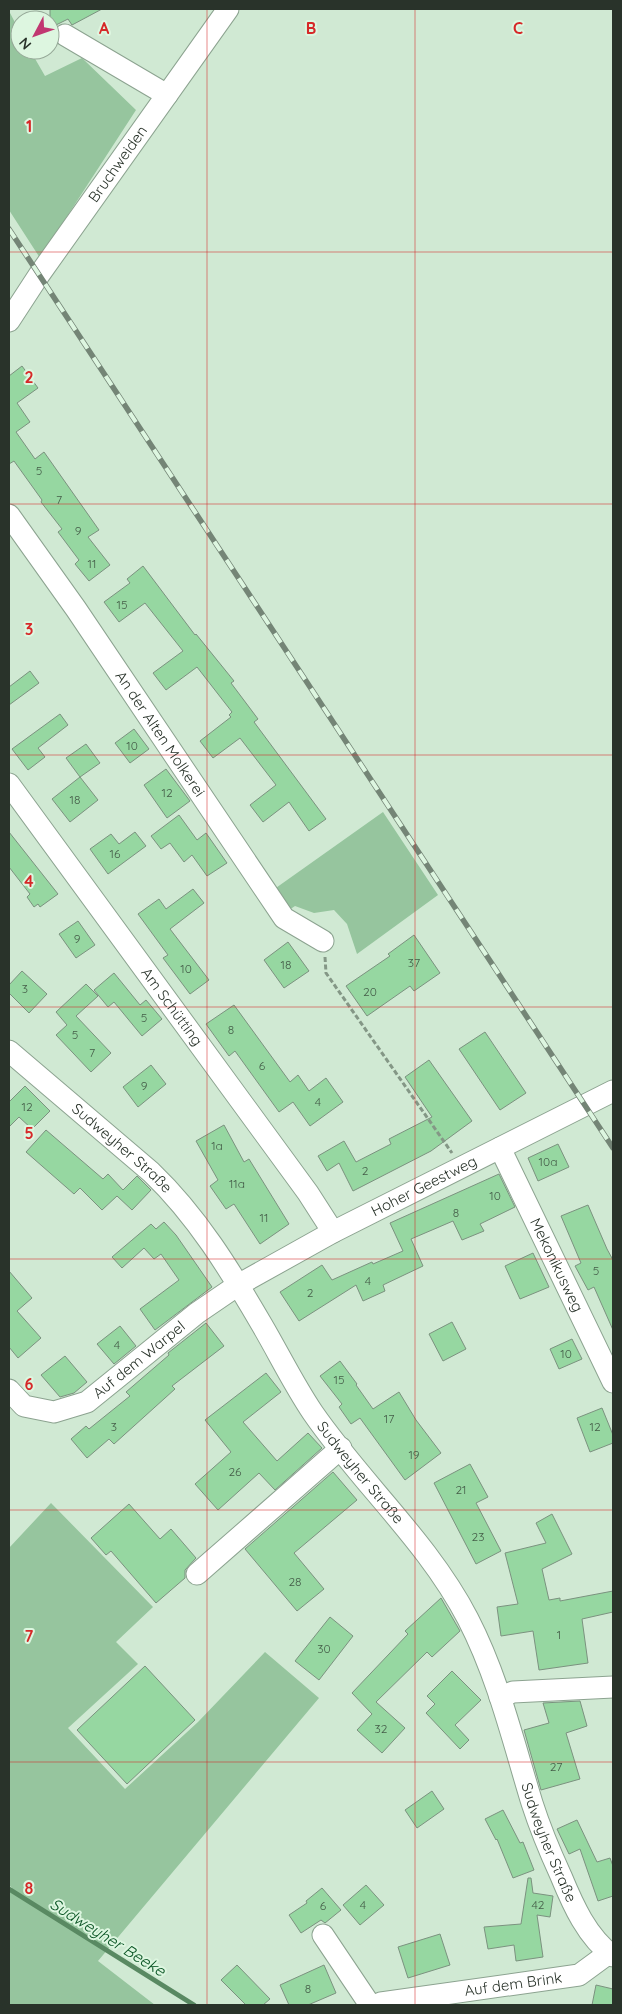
<svg xmlns="http://www.w3.org/2000/svg" width="622" height="2014" viewBox="0 0 622 2014" font-family="Quicksand,sans-serif">
<style>
.green{fill:#96c59e}
.lines{fill:none;stroke-linecap:round;stroke-linejoin:round}
.stream{stroke:#598962;stroke-width:5}
.building{fill:#96d7a1;stroke:#7b927f}
.minor-casing{stroke:#8ca390;stroke-width:23}
.path{stroke:#849786;stroke-width:3;stroke-dasharray:5 2.5;stroke-linecap:butt}
.minor{stroke:#fff;stroke-width:21}
.rail-casing{stroke:#748576;stroke-width:5.5}
.rail{stroke:#ddf6e0;stroke-width:4;stroke-dasharray:11;stroke-linecap:butt}
.grid{fill:none;stroke:#d62828;stroke-width:1;stroke-opacity:0.55}
.labels{text-anchor:middle;stroke-width:4;stroke-linejoin:round;paint-order:stroke}
.number-label{font-size:12px;fill:#445c48}
.street-label{font-size:15px;fill:#29332a;stroke:#ddf6e0}
.water-label{font-size:16px;font-style:italic;fill:#0c5626;stroke:#ddf6e0}
.grid-label{font-size:16px;text-anchor:middle;font-weight:bold;fill:#d62828;stroke:#ddf6e0;stroke-width:4;stroke-linejoin:round;paint-order:stroke}
</style>
<rect width="100%" height="100%" fill="#d0e9d3"/>
<!-- green -->
<g class="green">
<polygon points="9,11 20,32 20,50 30,50 45,76 82,58 136,110 40,258 9,210"/>
<polygon points="383,812 438,895 357,954 347,924 334,910 314,913 295,906 289,910 273,890"/>
<polygon points="51,1503 153,1607 116,1642 138,1664 68,1728 125,1789 198,1722 265,1652 319,1698 98,1961 155,2005 9,2005 9,1891 12,1888 9,1885 9,1548"/>
</g>
<g class="lines">
<!-- stream -->
<polyline class="stream" points="9,1889 194,2005"/>
</g>
<!-- building -->
<g class="building">
<polygon points="50,9 102,9 72,25 68,19 50,28"/>
<polygon points="22,366 38,388 17,403 30,422 16,432 35,459 44,452 99,530 88,537 110,565 89,581 75,564 79,560 58,532 62,529 41,502 42,500 14,461 9,464 9,376"/>
<polygon points="143,566 195,635 196,634 234,681 231,683 258,719 254,722 326,819 309,831 289,802 263,822 250,805 276,785 240,738 213,758 200,741 231,717 229,715 232,712 197,667 166,690 153,673 183,651 145,603 119,622 104,602 130,583 127,579"/>
<polygon points="30,671 39,683 9,705 9,687"/>
<polygon points="60,714 68,725 38,748 45,757 28,770 12,749"/>
<polygon points="134,729 149,749 130,763 115,743"/>
<polygon points="86,744 100,763 80,777 66,758"/>
<polygon points="166,769 190,801 167,818 144,785"/>
<polygon points="80,777 98,800 70,822 52,799"/>
<polygon points="179,815 197,840 206,833 227,863 207,876 192,855 184,862 170,843 161,849 151,836"/>
<polygon points="9,832 58,894 40,907 38,904 34,907 27,897 30,894 9,867"/>
<polygon points="135,832 146,846 108,874 90,849 111,834 119,844"/>
<polygon points="193,889 204,903 170,929 209,980 190,994 163,958 168,955 138,914 159,899 166,909"/>
<polygon points="78,921 95,945 76,958 59,934"/>
<polygon points="414,935 440,973 414,991 410,986 367,1016 346,986 390,956 388,954"/>
<polygon points="288,942 309,971 284,988 264,960"/>
<polygon points="22,971 47,994 29,1013 9,993 9,985"/>
<polygon points="114,973 140,1005 146,1000 162,1019 142,1036 114,1002 108,1007 94,990"/>
<polygon points="86,984 98,996 76,1016 111,1053 91,1072 56,1035 67,1025 56,1012"/>
<polygon points="234,1005 290,1082 298,1075 309,1091 326,1078 343,1102 310,1126 293,1102 279,1112 235,1051 229,1056 206,1024"/>
<polygon points="485,1032 526,1093 500,1110 459,1049"/>
<polygon points="429,1060 472,1121 431,1151 353,1191 339,1163 327,1171 318,1156 344,1141 356,1162 391,1144 389,1139 432,1117 405,1077"/>
<polygon points="151,1065 166,1084 138,1107 123,1087"/>
<polygon points="25,1086 50,1111 32,1129 19,1117 9,1127 9,1102"/>
<polygon points="224,1125 244,1162 249,1159 289,1224 260,1244 234,1204 226,1209 210,1186 218,1180 196,1141"/>
<polygon points="46,1130 103,1179 108,1174 123,1190 137,1176 151,1190 132,1210 117,1196 102,1210 80,1188 74,1194 26,1152"/>
<polygon points="558,1144 569,1167 538,1181 528,1158"/>
<polygon points="499,1174 515,1207 480,1224 484,1231 462,1240 453,1221 411,1239 423,1266 383,1285 385,1291 363,1301 356,1285 299,1321 280,1292 322,1265 332,1280 372,1262 373,1264 403,1251 390,1223"/>
<polygon points="588,1205 607,1249 613,1260 613,1330 594,1287 588,1290 575,1266 581,1263 561,1216"/>
<polygon points="164,1222 176,1235 212,1287 155,1330 140,1309 179,1280 161,1254 154,1259 144,1248 122,1268 112,1257 151,1224 156,1229"/>
<polygon points="533,1253 549,1287 520,1299 505,1266"/>
<polygon points="9,1271 32,1298 17,1311 41,1338 18,1358 9,1347"/>
<polygon points="452,1322 466,1349 443,1361 429,1334"/>
<polygon points="206,1323 224,1346 172,1386 175,1389 114,1444 109,1439 87,1458 71,1439 86,1426 89,1429 130,1396 126,1392 169,1355 168,1353"/>
<polygon points="120,1326 136,1346 114,1364 97,1344"/>
<polygon points="572,1339 582,1359 559,1369 550,1349"/>
<polygon points="65,1356 87,1382 74,1393 60,1397 41,1375"/>
<polygon points="340,1361 357,1384 356,1385 373,1409 399,1392 416,1420 441,1453 405,1480 360,1418 351,1424 339,1407 342,1404 320,1376"/>
<polygon points="266,1373 281,1392 243,1422 277,1461 308,1433 322,1448 275,1490 259,1473 218,1510 195,1484 231,1452 205,1420"/>
<polygon points="602,1408 613,1435 613,1443 590,1452 577,1418"/>
<polygon points="470,1464 488,1497 476,1503 501,1551 476,1564 434,1483"/>
<polygon points="333,1472 357,1500 294,1553 324,1589 297,1611 245,1549"/>
<polygon points="129,1504 160,1539 171,1529 196,1558 185,1570 185,1578 156,1603 111,1551 106,1555 91,1538"/>
<polygon points="552,1514 572,1554 542,1569 549,1600 560,1598 560,1601 613,1591 613,1612 582,1619 588,1663 539,1670 533,1631 501,1636 497,1607 518,1604 505,1553 546,1543 536,1523"/>
<polygon points="441,1598 460,1631 432,1657 427,1652 376,1702 405,1728 382,1753 357,1730 372,1714 352,1693 408,1634 405,1631"/>
<polygon points="330,1617 353,1636 319,1680 295,1661"/>
<polygon points="145,1666 195,1720 127,1784 77,1730"/>
<polygon points="452,1671 481,1700 455,1725 469,1740 460,1749 426,1713 435,1704 427,1696"/>
<polygon points="580,1701 587,1726 566,1733 580,1779 541,1790 524,1730 549,1723 543,1703"/>
<polygon points="432,1791 444,1809 417,1828 405,1810"/>
<polygon points="503,1810 520,1843 523,1842 534,1870 513,1878 497,1839 496,1840 485,1819"/>
<polygon points="577,1820 597,1862 610,1858 613,1866 613,1896 598,1901 580,1849 569,1854 557,1829"/>
<polygon points="528,1878 531,1878 533,1893 553,1896 550,1917 537,1915 543,1957 516,1961 514,1945 488,1949 484,1927 521,1924"/>
<polygon points="366,1885 384,1905 360,1925 343,1905"/>
<polygon points="322,1888 341,1910 325,1923 321,1920 301,1933 289,1915 307,1903 306,1901"/>
<polygon points="440,1934 450,1965 408,1978 398,1947"/>
<polygon points="237,1965 270,1999 263,2005 246,2005 221,1980"/>
<polygon points="324,1965 336,1993 308,2005 289,2005 280,1985"/>
<polygon points="596,1985 613,1989 613,2005 592,2005"/>
</g>
<g class="lines">
<!-- minor casing -->
<g class="minor-casing">
<g id="minor">
<polyline points="65,35 167,95"/>
<path id="s1" d="M9 321 39 275 228 9"/>
<path id="s2" d="M9 515 76 609 284 918 323 941"/>
<path id="s3" d="M9 784 308 1193 333 1232"/>
<path id="s4" d="M9 1051 151 1172C197 1216 230 1270 262 1325 279 1354 294 1385 313 1413 362 1484 428 1542 468 1619 498 1677 513 1741 532 1803 540 1828 550 1852 561 1876 573 1905 587 1937 613 1956"/>
<path id="s5" d="M500 1148 613 1382"/>
<path id="s6" d="M9 1390 24 1406 54 1412 87 1402 197 1313 238 1285 333 1232 613 1091"/>
<polyline points="197,1574 341,1448"/>
<polyline points="500,1697 513,1692 613,1687"/>
<polyline points="323,1935 370,2005"/>
<path id="s7" d="M376 2005 381 2003 579 1975 609 1953"/>
</g>
</g>
<!-- path -->
<polyline class="path" points="325,957 326,973 452,1153"/>
<!-- minor -->
<use href="#minor" class="minor"/>
<!-- rail casing -->
<g class="rail-casing">
<polyline id="rail" points="9,229 613,1148"/>
</g>
<!-- rail -->
<use href="#rail" class="rail"/>
</g>
<!-- grid -->
<path class="grid" d="M207 9V2005M415 9V2005M9 252H613M9 504H613M9 755H613M9 1007H613M9 1259H613M9 1510H613M9 1762H613"/>
<g class="labels">
<!-- number labels -->
<g class="number-label">
<text x="39" y="475">5</text>
<text x="59" y="504">7</text>
<text x="78" y="535">9</text>
<text x="92" y="568">11</text>
<text x="122" y="609">15</text>
<text x="132" y="750">10</text>
<text x="167" y="797">12</text>
<text x="75" y="804">18</text>
<text x="115" y="858">16</text>
<text x="77" y="943">9</text>
<text x="414" y="967">37</text>
<text x="286" y="969">18</text>
<text x="186" y="973">10</text>
<text x="25" y="993">3</text>
<text x="370" y="996">20</text>
<text x="144" y="1022">5</text>
<text x="231" y="1034">8</text>
<text x="75" y="1039">5</text>
<text x="92" y="1057">7</text>
<text x="262" y="1070">6</text>
<text x="144" y="1090">9</text>
<text x="318" y="1106">4</text>
<text x="27" y="1111">12</text>
<text x="217" y="1150">1a</text>
<text x="548" y="1166">10a</text>
<text x="365" y="1175">2</text>
<text x="237" y="1188">11a</text>
<text x="495" y="1200">10</text>
<text x="456" y="1217">8</text>
<text x="264" y="1222">11</text>
<text x="596" y="1275">5</text>
<text x="368" y="1285">4</text>
<text x="310" y="1297">2</text>
<text x="117" y="1349">4</text>
<text x="566" y="1358">10</text>
<text x="339" y="1384">15</text>
<text x="389" y="1423">17</text>
<text x="114" y="1431">3</text>
<text x="595" y="1431">12</text>
<text x="414" y="1459">19</text>
<text x="235" y="1476">26</text>
<text x="461" y="1494">21</text>
<text x="478" y="1541">23</text>
<text x="295" y="1586">28</text>
<text x="559" y="1639">1</text>
<text x="324" y="1653">30</text>
<text x="381" y="1733">32</text>
<text x="556" y="1771">27</text>
<text x="363" y="1909">4</text>
<text x="538" y="1909">42</text>
<text x="323" y="1910">6</text>
<text x="308" y="1993">8</text>
</g>
<!-- street labels -->
<g class="street-label">
<text dy="5" stroke="none"><textPath href="#s1" startOffset="191">Bruchweiden</textPath></text>
<text dy="5" stroke="none"><textPath href="#s2" startOffset="266">An der Alten Molkerei</textPath></text>
<text dy="5" stroke="none"><textPath href="#s3" startOffset="276">Am Schütting</textPath></text>
<text dy="5" stroke="none"><textPath href="#s4" startOffset="149">Sudweyher Straße</textPath></text>
<text dy="5" stroke="none"><textPath href="#s6" startOffset="489">Hoher Geestweg</textPath></text>
<text dy="5" stroke="none"><textPath href="#s5" startOffset="130">Mekonikusweg</textPath></text>
<text dy="5" stroke="none"><textPath href="#s6" startOffset="154">Auf dem Warpel</textPath></text>
<text dy="5" stroke="none"><textPath href="#s4" startOffset="554">Sudweyher Straße</textPath></text>
<text dy="5" stroke="none"><textPath href="#s4" startOffset="974">Sudweyher Straße</textPath></text>
<text dy="5" stroke="none"><textPath href="#s7" startOffset="139">Auf dem Brink</textPath></text>
</g>
<!-- water labels -->
<g class="water-label">
<text transform="translate(108 1937) rotate(32)" y="6">Sudweyher Beeke</text>
</g>
</g>
<g class="grid-label">
<text x="104" y="34">A</text>
<text x="311" y="34">B</text>
<text x="518" y="34">C</text>
<text x="29" y="132">1</text>
<text x="29" y="383">2</text>
<text x="29" y="635">3</text>
<text x="29" y="887">4</text>
<text x="29" y="1139">5</text>
<text x="29" y="1390">6</text>
<text x="29" y="1642">7</text>
<text x="29" y="1894">8</text>
</g>
<!-- border -->
<rect width="622" height="2014" fill="none" stroke="#29332a" stroke-width="20"/>
<!-- north arrow -->
<g transform="translate(35 35) rotate(229)"><circle r="24" fill="#ddf6e0" stroke="#95a897"/>
<path d="M0-4L9 19L0 12L-9 19Z" fill="#c13771"/>
<text y="-8" font-size="14" font-weight="bold" text-anchor="middle" fill="#29332a">N</text>
</g>
</svg>
